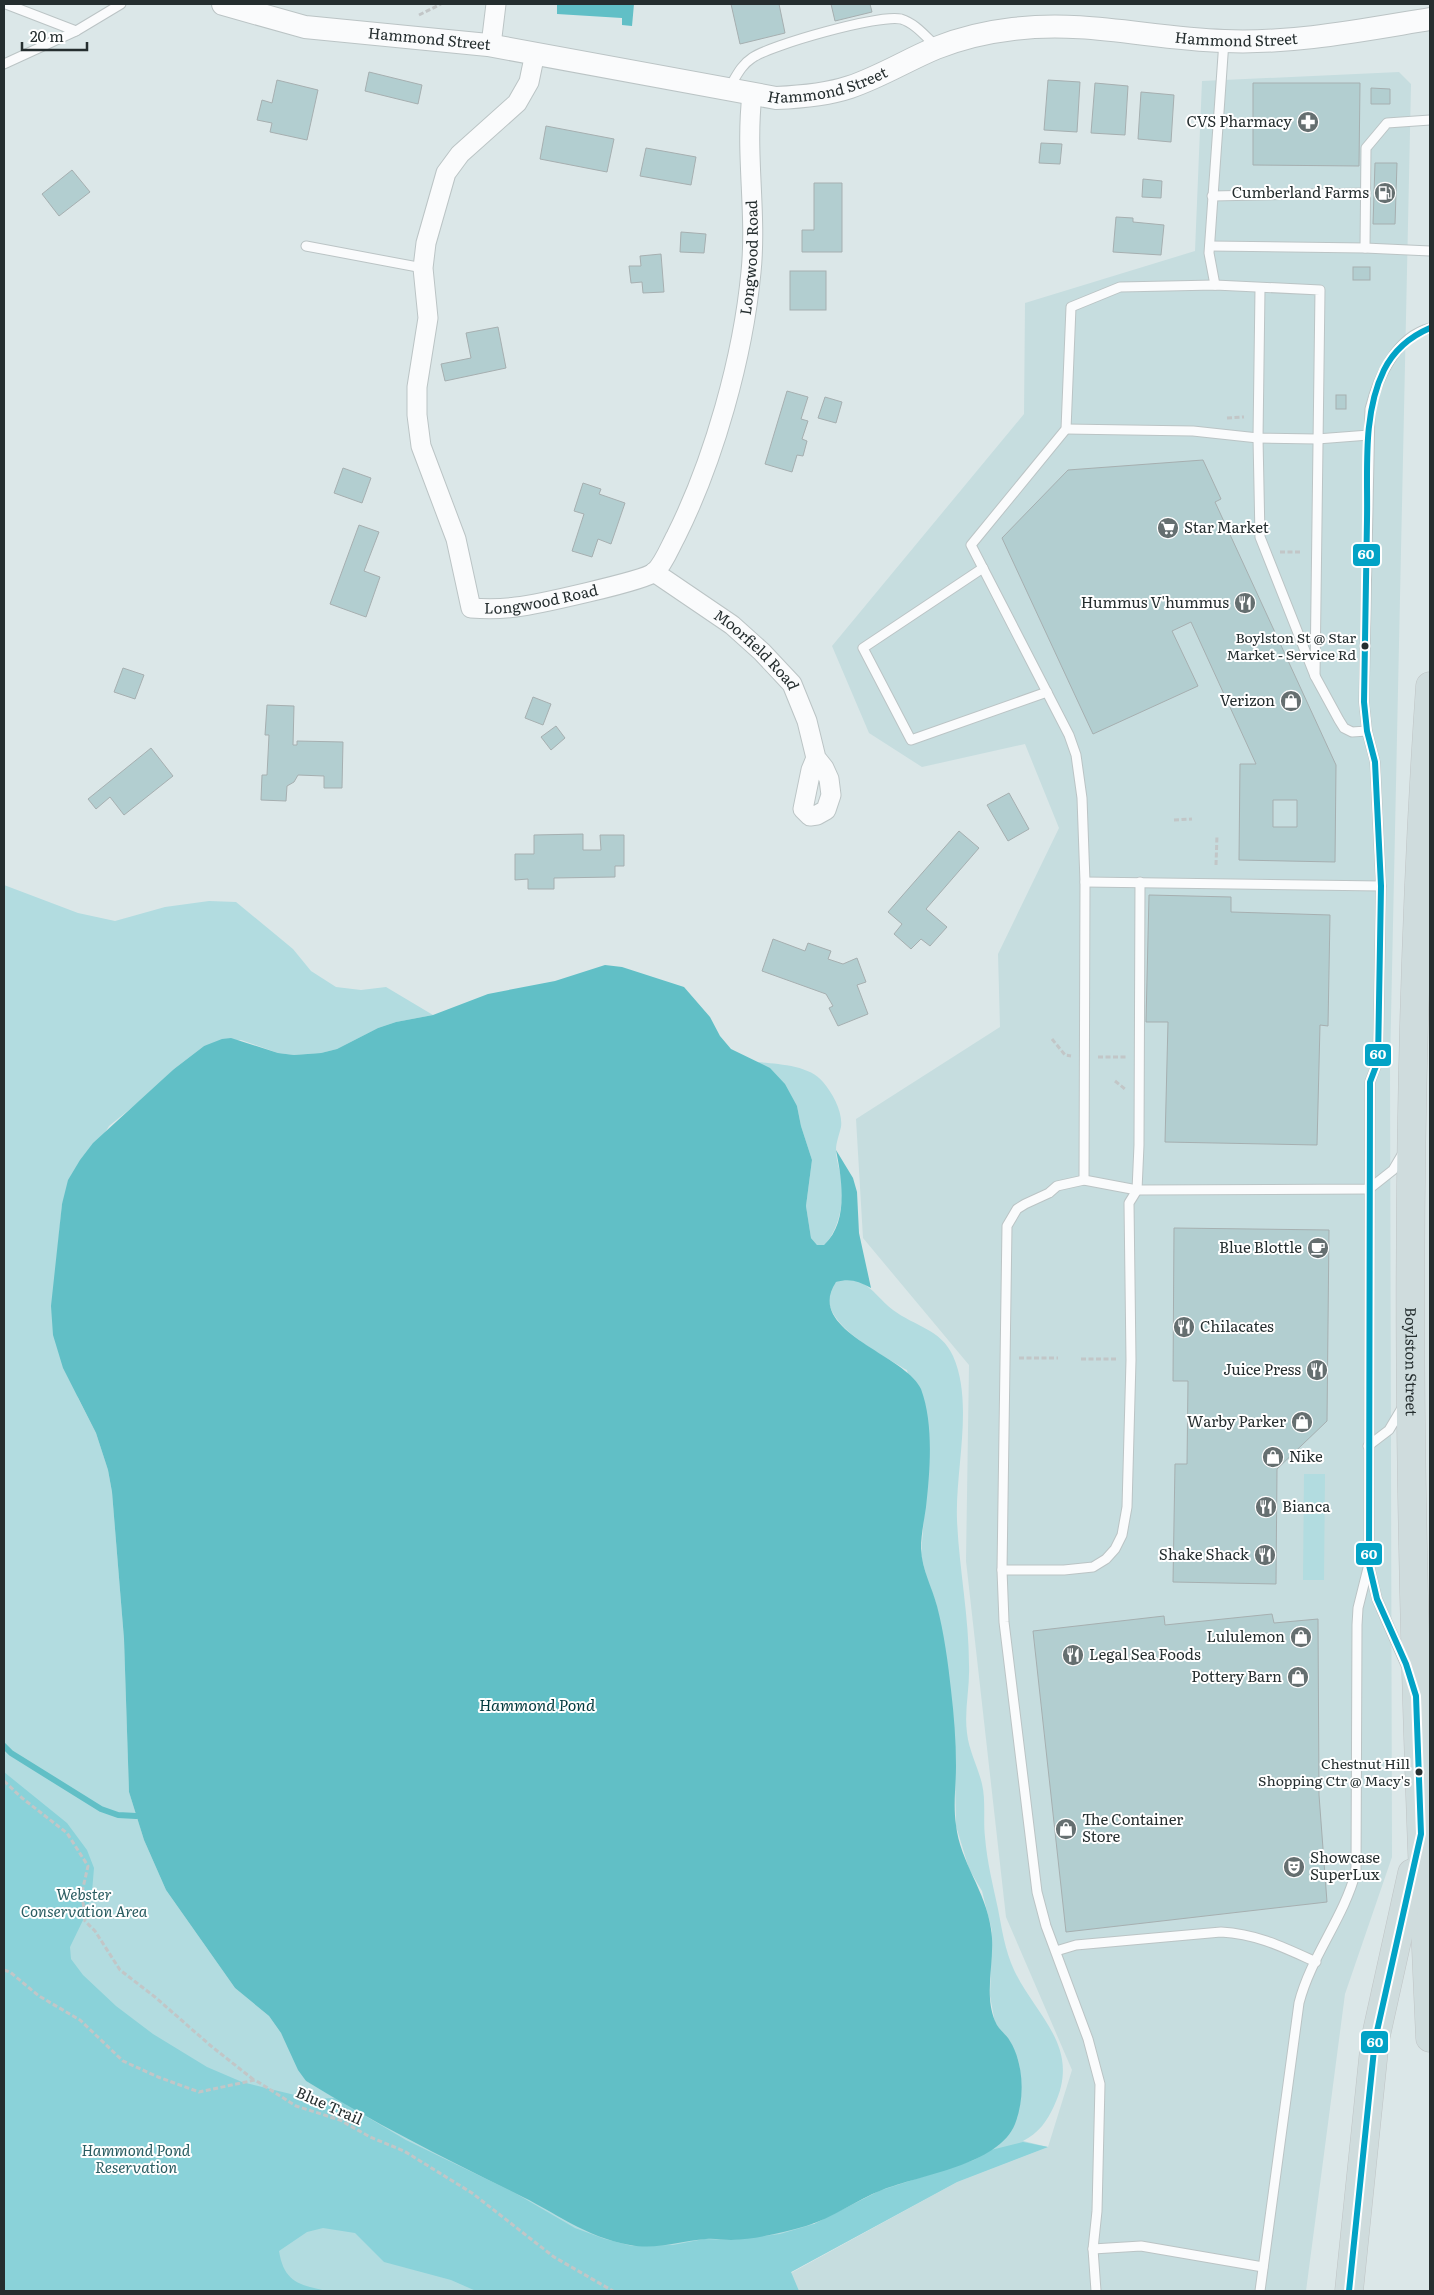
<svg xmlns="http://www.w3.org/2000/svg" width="1434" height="2295" viewBox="0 0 1434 2295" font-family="Literata,serif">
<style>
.built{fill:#c6dddf}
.green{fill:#b2dce0}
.forest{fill:#8ad2d9}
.water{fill:#61bfc6}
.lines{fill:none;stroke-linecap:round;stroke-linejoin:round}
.stream{stroke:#61bfc6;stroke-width:6}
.building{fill:#b2ced0;stroke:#a6afb0;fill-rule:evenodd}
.service-casing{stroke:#bbc4c5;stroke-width:11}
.minor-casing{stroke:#bbc4c5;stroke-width:21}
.tertiary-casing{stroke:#bbc4c5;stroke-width:24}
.trunk-casing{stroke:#bfc4c5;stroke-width:29}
.path{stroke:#c2c6c7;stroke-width:3;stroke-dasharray:5 2.5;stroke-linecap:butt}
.service{stroke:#fafbfc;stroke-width:9}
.minor{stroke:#fafbfc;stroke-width:19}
.tertiary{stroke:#fafbfc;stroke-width:22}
.trunk{stroke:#cfdcdd;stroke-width:28}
.bus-1-casing{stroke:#fff;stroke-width:10}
.bus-1{stroke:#02a3c6;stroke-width:6}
.bus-dot{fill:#252e2f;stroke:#fff;stroke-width:2}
.labels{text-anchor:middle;stroke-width:4;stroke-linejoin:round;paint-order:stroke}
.bus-label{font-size:14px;fill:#252e2f;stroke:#fff;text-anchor:end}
.street-label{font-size:15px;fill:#252e2f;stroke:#fff}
.poi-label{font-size:15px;fill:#252e2f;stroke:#fff;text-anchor:end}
.park-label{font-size:15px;font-style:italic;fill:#295c61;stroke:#fff}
.water-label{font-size:16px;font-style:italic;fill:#003a3e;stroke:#fff}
.line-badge{stroke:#fff;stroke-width:2}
.badge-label{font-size:14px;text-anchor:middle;font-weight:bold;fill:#fff}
</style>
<rect width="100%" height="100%" fill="#dbe7e8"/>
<!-- built -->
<polygon class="built" points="1399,72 1411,84 1390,1064 1392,1857 1345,1994 1306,2291 799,2291 791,2273 957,2182 1048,2147 1072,2070 1006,1917 966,1561 969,1365 863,1238 856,1119 1000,1027 998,954 1059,828 1025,744 922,767 869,733 832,646 1024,414 1025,303 1195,251 1202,81"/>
<!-- green -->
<g class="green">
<path d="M4 885 78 913 115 921 165 907 209 901 236 902 293 949 311 971 336 987 361 990 386 987 433 1015 396 1022 378 1028 337 1049 321 1053 294 1055 278 1053 241 1040 204 1046 174 1069 151 1092 109 1126 62 1204 55 1278 78 1398 96 1433 108 1470 112 1492 124 1639 129 1792 144 1840 166 1890 235 1988 269 2016 281 2033 306 2081 335 2098 814 2224 879 2191 1021 2092 1019 2062 1010 2041 995 2023 990 1996 992 1931 982 1891 969 1869 956 1826 954 1732 944 1643 936 1603 927 1579 921 1555 928 1465 907 1370C886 1357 819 1324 830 1291 831 1288 834 1284 836 1282 845 1279 852 1278 860 1282 873 1288 881 1301 893 1310 914 1326 941 1329 953 1356 974 1403 955 1469 957 1520 959 1568 969 1616 969 1665 970 1688 964 1710 967 1733 969 1751 978 1767 982 1784 986 1801 983 1820 985 1837 987 1862 993 1885 998 1909 1002 1930 1005 1950 1014 1970 1037 2018 1082 2047 1054 2106 1047 2121 1039 2133 1023 2141L1048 2147 957 2182 791 2272 799 2291H4Z"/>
<path d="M758 1062C778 1064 810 1065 823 1082 833 1094 843 1112 841 1127 839 1135 836 1143 836 1150 836 1161 841 1173 842 1184 844 1203 838 1232 824 1245H817L811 1238 806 1206 812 1160 801 1126 797 1106Z"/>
<polygon points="1304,1474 1325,1474 1324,1580 1303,1580"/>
</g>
<!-- forest -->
<path class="forest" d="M4 1772 67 1823 87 1850 94 1868 92 1892 85 1916 70 1947 71 1959 83 1975 116 2006 153 2034 207 2067 242 2082 311 2099 335 2098 406 2140 515 2193 575 2228 605 2239 632 2246 673 2245 704 2239 731 2240 780 2234 814 2224 879 2191 974 2160 991 2150 1023 2142 1048 2147 957 2182 791 2272 799 2291H476L451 2280 384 2262 355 2233 323 2228 307 2232 279 2251C284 2282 299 2285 327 2291H4Z"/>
<!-- water -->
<g class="water">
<polygon points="557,4 634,4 632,26 622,25 622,18 557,14"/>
<path d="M605 965 622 967 684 987 710 1017 720 1036 731 1049 770 1068 785 1084 797 1106 801 1126 812 1160 806 1206 811 1238 817 1245H824C849 1222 842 1180 836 1150L853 1178 857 1192 859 1233 871 1288C858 1281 850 1278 836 1282 803 1331 907 1355 921 1389 934 1424 930 1471 926 1507 924 1521 921 1535 921 1549 922 1570 932 1587 937 1606 944 1633 948 1662 951 1690 954 1715 956 1741 956 1766 956 1785 953 1805 956 1825 960 1862 986 1891 991 1929 996 1959 983 1992 995 2021 998 2029 1006 2034 1010 2041 1024 2064 1025 2099 1015 2124 999 2165 919 2175 882 2190 856 2200 833 2218 806 2226 782 2233 756 2239 731 2240 723 2240 714 2238 706 2239 680 2241 657 2250 630 2245 585 2237 555 2212 515 2193 444 2158 374 2123 306 2081L298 2070 281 2033 269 2016 235 1988 166 1890 144 1840 129 1792 124 1639 112 1492 108 1470 96 1433 63 1368 53 1335 51 1306 62 1204 68 1180 80 1160 93 1143 174 1069 204 1046 222 1039 231 1038 278 1053 294 1055 321 1053 337 1049 378 1028 396 1022 433 1015 488 994 555 981Z"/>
</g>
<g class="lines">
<!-- stream -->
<polyline class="stream" points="4,1746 11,1753 101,1809 118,1815 136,1816"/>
</g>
<!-- building -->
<g class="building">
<polygon points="731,4 779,4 785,33 740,44"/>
<polygon points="831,4 870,4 872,12 835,21"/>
<polygon points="369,72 422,85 418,104 365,91"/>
<polygon points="277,80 318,90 307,140 270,132 272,123 257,120 262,100 272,103"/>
<polygon points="1048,80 1080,82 1077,132 1044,130"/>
<polygon points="1095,83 1128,86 1125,135 1091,133"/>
<polygon points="1253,83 1360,83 1359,166 1253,165"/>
<polygon points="1371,88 1390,89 1390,104 1371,104"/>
<polygon points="1141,92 1174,95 1171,142 1138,139"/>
<polygon points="546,126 614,139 607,172 540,159"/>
<polygon points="1041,143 1062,144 1060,164 1039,163"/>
<polygon points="646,148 696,157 691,185 640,176"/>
<polygon points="1375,163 1397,163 1395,224 1373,224"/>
<polygon points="72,170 90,192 59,216 42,194"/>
<polygon points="1143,179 1162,181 1161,198 1142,197"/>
<polygon points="814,183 842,183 842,252 802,252 802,230 814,230"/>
<polygon points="1116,217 1133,218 1133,222 1164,225 1161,255 1113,252"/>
<polygon points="681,232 706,234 704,253 680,252"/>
<polygon points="661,254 664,292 643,293 642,282 631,283 629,266 641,266 640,256"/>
<rect x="1353" y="267" width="17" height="13"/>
<rect x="790" y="271" width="36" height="39"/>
<polygon points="498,327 506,368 445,381 441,364 471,358 466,333"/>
<polygon points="787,391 808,397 801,419 808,421 802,439 807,441 803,456 797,455 792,472 765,464"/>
<rect x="1336" y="395" width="10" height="14"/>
<polygon points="825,397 842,402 836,423 818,418"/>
<path d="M1203 460 1221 499 1215 502 1336 765 1335 862 1239 860 1240 764H1256L1191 622 1172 631 1198 686 1093 734 1002 538 1068 470ZM1273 800H1297V827H1273Z"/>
<polygon points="343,468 371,478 362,503 334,493"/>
<polygon points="583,483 601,489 599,494 625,503 611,544 598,539 592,557 572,551 584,514 574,511"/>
<polygon points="359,525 379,532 364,571 380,577 366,617 330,604"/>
<polygon points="123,668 144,675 135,699 114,692"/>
<polygon points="533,697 551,704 543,725 525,718"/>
<polygon points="267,705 294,706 293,745 297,745 297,741 343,742 342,788 324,788 324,776 298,775 294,782 287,786 286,801 261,800 262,775 267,775 269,735 265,735"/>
<polygon points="556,726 565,738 551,750 541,737"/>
<polygon points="151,748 173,776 124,815 110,797 96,809 88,799"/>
<polygon points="1009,793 1029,829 1008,841 987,805"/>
<polygon points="959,831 979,848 926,909 947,927 930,946 921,939 911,949 894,934 902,924 888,912"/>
<polygon points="583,834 583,850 601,850 600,835 624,835 624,866 615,866 615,877 554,878 554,889 528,889 528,879 515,880 515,854 534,854 534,835"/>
<polygon points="1149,895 1231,897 1231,912 1330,915 1328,1026 1320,1025 1317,1145 1165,1142 1168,1022 1146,1022"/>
<polygon points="773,939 805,951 808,943 831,951 828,959 843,964 857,958 866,982 857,985 868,1014 838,1026 829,1008 833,1006 826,994 762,971"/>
<polygon points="1174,1228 1329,1230 1327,1421 1277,1469 1276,1584 1173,1582 1175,1464 1187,1464 1188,1381 1173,1381"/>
<polygon points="1272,1614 1274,1623 1318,1619 1319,1795 1327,1902 1066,1932 1033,1631 1164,1616 1165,1625"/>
</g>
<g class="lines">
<!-- service casing -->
<g class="service-casing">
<g id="service">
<polyline points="6,4 76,31"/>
<polyline points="4,64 76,31 121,4"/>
<path d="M729 88C736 77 741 65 752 58 770 45 880 14 901 19 915 23 926 37 937 47"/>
<polyline points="1430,120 1387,123 1366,148 1365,248 1430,251"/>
<polyline points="1212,196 1366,193"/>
<polyline points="306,246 423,268"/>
<polyline points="1210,246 1365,248"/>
<polyline points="1215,285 1209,253 1224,41"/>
<polyline points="1260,289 1258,438 1260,537 1315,676 1339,720 1344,728 1352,732 1367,731"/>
<polyline points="1066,429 1193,431 1258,438 1317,439 1369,435"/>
<polyline points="983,568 863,648 911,740 1047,692"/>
<polyline points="1085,882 1381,886"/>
<polyline points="1084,1180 1085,882 1082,798 1076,755 1069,735 971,545 1066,429 1071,307 1120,287 1215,285 1320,290 1315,676"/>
<polyline points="1368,1446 1389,1430 1402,1408"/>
<polyline points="1002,1570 1064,1570 1093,1567 1106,1559 1115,1549 1122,1535 1127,1507 1131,1360 1129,1203 1137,1190 1139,1145 1140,882"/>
<path d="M1406 1665 1377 1599 1369 1565 1370 1082 1378 1061 1381 886 1375 762 1367 731 1364 702 1370 409C1378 377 1396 337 1430 328"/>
<path d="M1056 1951 1076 1945 1221 1932C1257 1934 1283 1947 1316 1962"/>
<polyline points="1093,2249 1141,2246 1263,2267"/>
<polyline points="1096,2291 1093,2249 1097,2211 1100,2084 1088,2039 1046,1926 1037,1892 1004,1622 1002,1570 1007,1226 1017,1209 1025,1204 1049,1193 1057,1186 1084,1180 1137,1190 1369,1189 1393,1170 1403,1153"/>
<path d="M1260 2291 1299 2003C1311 1956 1344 1918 1356 1871L1357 1625 1358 1608 1368 1568"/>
</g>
</g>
<!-- minor casing -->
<g class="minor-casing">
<g id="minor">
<polyline points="491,45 496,4"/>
<path id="s1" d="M535 53 529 82 517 103 460 154 446 173 426 243 423 268 428 318 417 387V415L421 446 456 539 471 608C486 609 501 609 516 607 535 605 644 581 655 572 664 563 670 547 676 536 714 460 743 357 751 272 757 213 745 154 752 95"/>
<path id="s2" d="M654 572 732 625 762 652 792 684 807 721 816 758 824 768 829 779 831 795 826 810 817 815 810 816 803 809 811 770 816 758"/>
</g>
</g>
<!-- tertiary casing -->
<g class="tertiary-casing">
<g id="tertiary">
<path id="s3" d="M223 4 305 27 488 45 776 98C801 97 826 95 850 87 880 77 907 60 936 48 961 38 987 32 1013 29 1088 20 1151 39 1224 41 1293 44 1362 30 1430 19"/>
</g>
</g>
<!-- trunk casing -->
<g class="trunk-casing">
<g id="trunk">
<path id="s4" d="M1430 686C1399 1136 1409 1588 1430 2038"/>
<polyline points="1349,2291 1375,2040 1412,1873"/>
</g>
</g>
<!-- path -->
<g class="path">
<polyline points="419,15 441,4"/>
<polyline points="1227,418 1244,417"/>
<polyline points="1280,552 1302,552"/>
<polyline points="1174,820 1192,819"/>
<polyline points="1216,865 1217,835"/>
<polyline points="1052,1039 1065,1055 1071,1056"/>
<polyline points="1098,1057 1126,1057"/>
<polyline points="1115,1081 1125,1089"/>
<polyline points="1019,1358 1058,1358"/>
<polyline points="1081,1359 1116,1359"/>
<polyline points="4,1781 22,1798 67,1833 88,1866 82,1892 85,1921 95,1931 120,1970 155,1997 211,2046 254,2080"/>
<polyline points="4,1970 10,1972 39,1996 80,2020 123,2061 158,2077 199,2092 255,2080 296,2106 340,2120 370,2137 404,2151 472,2193 554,2257 613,2291"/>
</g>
<!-- service -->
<use href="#service" class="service"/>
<!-- minor -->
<use href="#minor" class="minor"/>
<!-- tertiary -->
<use href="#tertiary" class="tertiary"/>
<!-- trunk -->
<use href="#trunk" class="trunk"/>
<!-- bus-1 casing -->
<g class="bus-1-casing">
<path id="bus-1" d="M1349 2291 1375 2040 1421 1834 1416 1696 1406 1664 1377 1599 1369 1565 1370 1082 1378 1061 1381 886 1375 762 1367 731 1364 702C1365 641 1366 581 1367 520 1368 471 1362 415 1384 370 1394 350 1409 337 1430 328"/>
</g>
<!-- bus-1 -->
<use href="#bus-1" class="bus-1"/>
</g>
<!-- icons -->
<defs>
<g id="pharmacy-disc" transform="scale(1.125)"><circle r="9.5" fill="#656f70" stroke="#fff"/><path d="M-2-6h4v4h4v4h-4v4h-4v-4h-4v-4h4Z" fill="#fff"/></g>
<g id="fuel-disc" transform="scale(1.125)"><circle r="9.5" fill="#656f70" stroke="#fff"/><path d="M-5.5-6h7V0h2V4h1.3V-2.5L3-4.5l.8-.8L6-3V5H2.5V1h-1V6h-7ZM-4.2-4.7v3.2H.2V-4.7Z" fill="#fff"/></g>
<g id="supermarket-disc" transform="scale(1.125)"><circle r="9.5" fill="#656f70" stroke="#fff"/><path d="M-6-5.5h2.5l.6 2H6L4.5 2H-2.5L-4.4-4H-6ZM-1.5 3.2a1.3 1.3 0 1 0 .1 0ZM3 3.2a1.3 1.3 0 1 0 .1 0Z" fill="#fff"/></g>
<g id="restaurant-disc" transform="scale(1.125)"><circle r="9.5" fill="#656f70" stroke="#fff"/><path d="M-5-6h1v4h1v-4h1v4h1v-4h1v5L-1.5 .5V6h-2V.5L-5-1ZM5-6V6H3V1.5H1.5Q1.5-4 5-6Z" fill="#fff"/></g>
<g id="shop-disc" transform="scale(1.125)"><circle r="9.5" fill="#656f70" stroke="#fff"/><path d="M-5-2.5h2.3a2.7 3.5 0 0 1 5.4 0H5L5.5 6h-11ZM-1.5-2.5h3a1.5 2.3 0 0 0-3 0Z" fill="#fff"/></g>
<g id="cafe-disc" transform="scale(1.125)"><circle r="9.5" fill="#656f70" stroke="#fff"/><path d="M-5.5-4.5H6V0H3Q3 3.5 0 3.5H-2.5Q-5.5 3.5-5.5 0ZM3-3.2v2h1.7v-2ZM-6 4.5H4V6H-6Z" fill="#fff"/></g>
<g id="theatre-disc" transform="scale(1.125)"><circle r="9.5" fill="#656f70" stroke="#fff"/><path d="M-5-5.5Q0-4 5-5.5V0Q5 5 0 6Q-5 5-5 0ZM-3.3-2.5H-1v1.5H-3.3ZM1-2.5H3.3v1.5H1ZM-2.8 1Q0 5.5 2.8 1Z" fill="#fff"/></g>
</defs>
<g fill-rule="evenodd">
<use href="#pharmacy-disc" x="1308" y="122"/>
<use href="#fuel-disc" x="1385" y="193"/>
<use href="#supermarket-disc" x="1168" y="528"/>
<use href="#restaurant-disc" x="1245" y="603"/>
<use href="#shop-disc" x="1291" y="701"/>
<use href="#cafe-disc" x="1318" y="1248"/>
<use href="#restaurant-disc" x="1184" y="1327"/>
<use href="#restaurant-disc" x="1317" y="1370"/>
<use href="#shop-disc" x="1302" y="1422"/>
<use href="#shop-disc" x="1273" y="1457"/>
<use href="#restaurant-disc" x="1266" y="1507"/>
<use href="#restaurant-disc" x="1265" y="1555"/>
<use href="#shop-disc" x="1301" y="1637"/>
<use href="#restaurant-disc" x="1073" y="1655"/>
<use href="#shop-disc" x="1298" y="1677"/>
<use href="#shop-disc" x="1066" y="1829"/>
<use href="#theatre-disc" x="1294" y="1867"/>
</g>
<!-- markers -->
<g class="bus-dot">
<circle cx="1365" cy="646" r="4.5"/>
<circle cx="1419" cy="1772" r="4.5"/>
</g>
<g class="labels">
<!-- bus labels -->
<g class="bus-label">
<text x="1356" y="643">Boylston St @ Star<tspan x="1356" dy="17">Market - Service Rd</tspan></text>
<text x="1410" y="1769">Chestnut Hill<tspan x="1410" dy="17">Shopping Ctr @ Macy's</tspan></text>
</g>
<!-- street labels -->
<g class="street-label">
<text dy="5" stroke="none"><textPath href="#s3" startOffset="1035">Hammond Street</textPath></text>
<text dy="5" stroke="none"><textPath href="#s3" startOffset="210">Hammond Street</textPath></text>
<text dy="5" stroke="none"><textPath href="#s3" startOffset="615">Hammond Street</textPath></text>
<text dy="5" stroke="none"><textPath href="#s1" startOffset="1122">Longwood Road</textPath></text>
<text dy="5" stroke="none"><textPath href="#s1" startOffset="672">Longwood Road</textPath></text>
<text dy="5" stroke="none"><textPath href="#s2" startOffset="129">Moorfield Road</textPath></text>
<text dy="5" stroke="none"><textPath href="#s4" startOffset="676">Boylston Street</textPath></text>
<text transform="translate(329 2106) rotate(24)" y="5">Blue Trail</text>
</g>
<!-- poi labels -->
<g class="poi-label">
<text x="1292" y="127">CVS Pharmacy</text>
<text x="1369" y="198">Cumberland Farms</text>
<text x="1184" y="533" text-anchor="start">Star Market</text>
<text x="1229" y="608">Hummus V'hummus</text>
<text x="1275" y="706">Verizon</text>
<text x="1302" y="1253">Blue Blottle</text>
<text x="1200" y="1332" text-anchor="start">Chilacates</text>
<text x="1301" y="1375">Juice Press</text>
<text x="1286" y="1427">Warby Parker</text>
<text x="1289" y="1462" text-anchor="start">Nike</text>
<text x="1282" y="1512" text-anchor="start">Bianca</text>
<text x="1249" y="1560">Shake Shack</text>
<text x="1285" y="1642">Lululemon</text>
<text x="1089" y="1660" text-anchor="start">Legal Sea Foods</text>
<text x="1282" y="1682">Pottery Barn</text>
<text x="1082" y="1825" text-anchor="start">The Container<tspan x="1082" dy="17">Store</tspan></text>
<text x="1310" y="1863" text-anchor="start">Showcase<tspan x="1310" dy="17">SuperLux</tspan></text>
</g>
<!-- park labels -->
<g class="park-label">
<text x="84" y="1900">Webster<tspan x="84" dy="17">Conservation Area</tspan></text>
<text x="136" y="2156">Hammond Pond<tspan x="136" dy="17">Reservation</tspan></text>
</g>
<!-- water labels -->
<g class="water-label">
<text x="537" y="1711">Hammond Pond</text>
</g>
</g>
<g class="line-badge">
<rect x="1352" y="543" width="29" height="24" rx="5" fill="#02a3c6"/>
<rect x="1364" y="1043" width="28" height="24" rx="5" fill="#02a3c6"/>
<rect x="1355" y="1542" width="28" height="24" rx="5" fill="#02a3c6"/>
<rect x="1360" y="2030" width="29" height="24" rx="5" fill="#02a3c6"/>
</g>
<g class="badge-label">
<text x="1366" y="559">60</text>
<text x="1378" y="1059">60</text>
<text x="1369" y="1559">60</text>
<text x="1375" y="2047">60</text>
</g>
<!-- border -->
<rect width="1434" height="2295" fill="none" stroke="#252e2f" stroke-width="10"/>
<!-- scale -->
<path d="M22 42v8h65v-8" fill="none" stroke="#252e2f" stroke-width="2.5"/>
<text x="30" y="42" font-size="15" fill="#252e2f" stroke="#ffffff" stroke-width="4" paint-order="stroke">20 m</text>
</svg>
